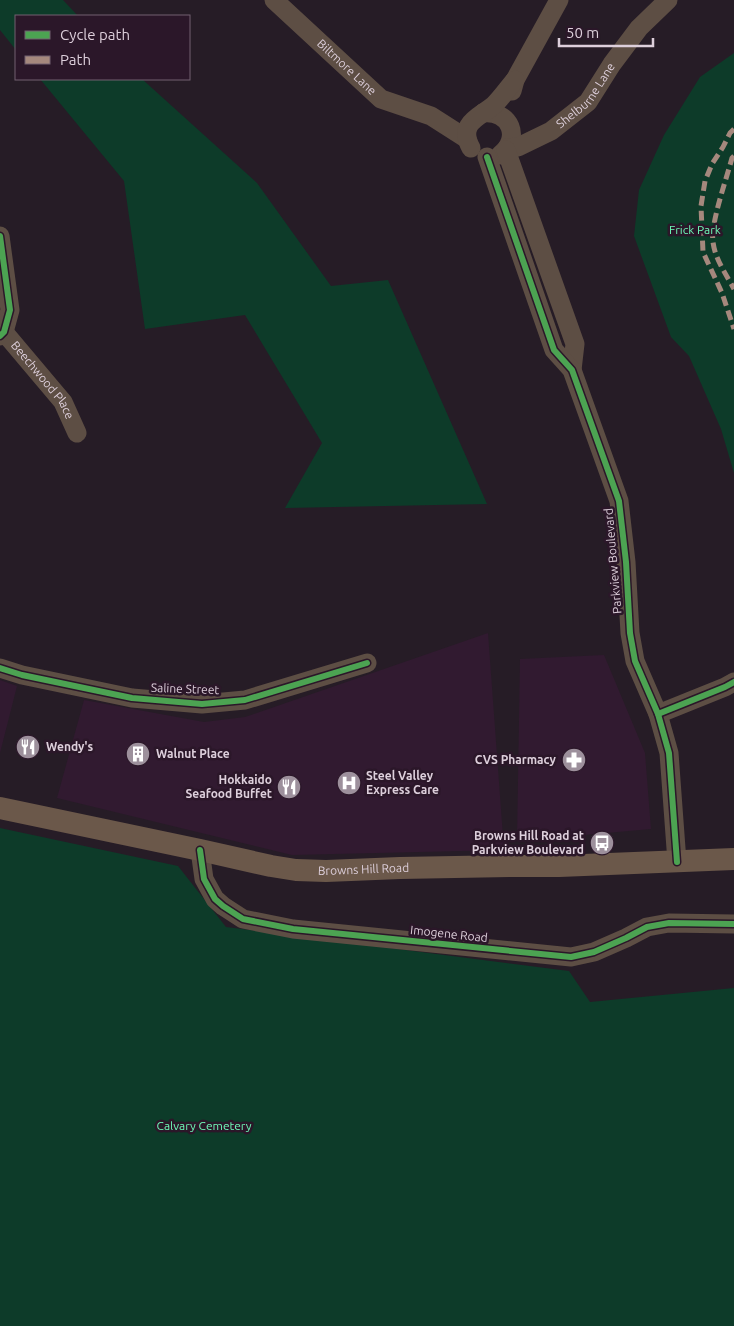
<svg xmlns="http://www.w3.org/2000/svg" width="734" height="1326" viewBox="0 0 734 1326" font-family="Ubuntu,sans-serif">
<style>
.built{fill:#311a30}
.green{fill:#0d3b29}
.lines{fill:none;stroke-linecap:round;stroke-linejoin:round}
.minor{stroke:#5d4e44;stroke-width:19}
.major{stroke:#6b584a;stroke-width:22}
.quiet{stroke:#a5887d;stroke-width:5;stroke-dasharray:10 5;stroke-linecap:butt}
.cycleway-casing{stroke:#2b1729;stroke-width:9}
.cycleway{stroke:#4ca352;stroke-width:6}
.labels{text-anchor:middle;stroke-width:5;stroke-linejoin:round;paint-order:stroke}
.street-label{font-size:12px;fill:#ddcfdb;stroke:#2b1729}
.park-label{font-size:12px;fill:#6ffcb9;stroke:#2b1729}
.poi-label{font-size:12px;font-weight:bold;fill:#ddcfdb;stroke:#2b1729;text-anchor:start}
</style>
<rect width="100%" height="100%" fill="#261c26"/>
<!-- built -->
<g class="built">
<polygon points="488,633 504,850 292,855 57,798 84,700 204,722 245,717"/>
<polygon points="604,655 645,753 651,829 517,841 520,659"/>
<polygon points="0,680 17,686 0,753"/>
</g>
<!-- green -->
<g class="green">
<polygon points="0,0 63,0 78,16 16,16 16,50 0,30"/>
<polygon points="734,53 734,473 721,429 689,356 671,337 634,236 639,190 664,135 700,77"/>
<polygon points="40,79 142,79 257,183 331,286 388,280 487,504 285,508 322,443 245,315 145,329 124,181"/>
<polygon points="0,828 178,866 226,927 569,971 590,1002 734,988 734,1326 0,1326"/>
</g>
<g class="lines">
<!-- minor -->
<g class="minor">
<path id="s1" d="M274 0 381 99 431 116 467 139"/>
<polyline points="512,91 515,80 559,0"/>
<path d="M483 113C510 110 522 138 500 155"/>
<path d="M471 148C457 123 480 117 494 105 502 97 508 88 515 80"/>
<path id="s2" d="M507 148 518 147 551 131 588 102 612 64 639 28 668 0"/>
<polyline points="506,150 575,344 572,370"/>
<polyline points="487,157 554,350 572,370 619,501 626,562 630,633 635,661 658,714 669,753 677,862"/>
<polyline points="0,236 10,310 4,332 0,336"/>
<path id="s3" d="M4 332 63 402 77 433"/>
<polyline points="0,668 22,675 132,698 202,704 245,700 367,663"/>
<polyline points="658,714 725,687 734,682"/>
<polyline points="200,850 204,879 215,899 223,906 243,919 293,929 571,957 594,952 626,938 647,927 669,923 734,924"/>
</g>
<!-- major -->
<path class="major" id="s4" d="M0 808 200 850 271 866 296 870 326 871 400 868 514 866H559L734 859"/>
<!-- quiet -->
<g class="quiet">
<polyline points="734,129 730,133 723,147 712,164 705,181 701,206 703,252 722,293 734,329"/>
<path d="M734 156 732 158C727 177 710 225 713 242 715 259 726 274 734 289"/>
</g>
<!-- cycleway casing -->
<g class="cycleway-casing">
<g id="cycleway">
<polyline points="487,157 554,350 572,370 619,501 626,562 630,633 635,661 658,714 669,753 677,862"/>
<polyline points="0,236 10,310 4,332 0,336"/>
<polyline points="0,668 22,675 132,698 202,704 245,700 367,663"/>
<polyline points="658,714 725,687 734,682"/>
<polyline points="200,850 204,879 215,899 223,906 243,919 293,929 571,957 594,952 626,938 647,927 669,923 734,924"/>
</g>
</g>
<!-- cycleway -->
<use href="#cycleway" class="cycleway"/>
</g>
<!-- icons -->
<defs>
<g id="restaurant-disc" transform="scale(1.25)"><circle r="9.5" fill="#9d909c" stroke="#2b1729"/><path d="M-5-6h1v4h1v-4h1v4h1v-4h1v5L-1.5 .5V6h-2V.5L-5-1ZM5-6V6H3V1.5H1.5Q1.5-4 5-6Z" fill="#fff"/></g>
<g id="building-disc" transform="scale(1.25)"><circle r="9.5" fill="#9d909c" stroke="#2b1729"/><path d="M-4-6H4V6H1V3H-1V6H-4ZM-2.5-4.3h1.7v1.8h-1.7ZM.8-4.3h1.7v1.8H.8ZM-2.5-1h1.7V.8h-1.7ZM.8-1h1.7V.8H.8Z" fill="#fff"/></g>
<g id="pharmacy-disc" transform="scale(1.25)"><circle r="9.5" fill="#9d909c" stroke="#2b1729"/><path d="M-2-6h4v4h4v4h-4v4h-4v-4h-4v-4h4Z" fill="#fff"/></g>
<g id="hospital-disc" transform="scale(1.25)"><circle r="9.5" fill="#9d909c" stroke="#2b1729"/><path d="M-5-5h3v3.5h4V-5h3V5h-3V1.5h-4V5h-3Z" fill="#fff"/></g>
<g id="bus-disc" transform="scale(1.25)"><circle r="9.5" fill="#9d909c" stroke="#2b1729"/><path d="M-5-6H5V4H4V6H2V4H-2V6H-4V4H-5ZM-3.5-4V0h7V-4ZM-3.5 1.2v1.5H-2V1.2ZM2 1.2v1.5H3.5V1.2Z" fill="#fff"/></g>
</defs>
<g fill-rule="evenodd">
<use href="#restaurant-disc" x="28" y="747"/>
<use href="#building-disc" x="138" y="754"/>
<use href="#pharmacy-disc" x="574" y="760"/>
<use href="#hospital-disc" x="349" y="783"/>
<use href="#restaurant-disc" x="289" y="787"/>
<use href="#bus-disc" x="602" y="843"/>
</g>
<g class="labels">
<!-- street labels -->
<g class="street-label">
<text dy="4" stroke="none"><textPath href="#s1" startOffset="99">Biltmore Lane</textPath></text>
<text dy="4" stroke="none"><textPath href="#s2" startOffset="98">Shelburne Lane</textPath></text>
<text dy="4" stroke="none"><textPath href="#s3" startOffset="62">Beechwood Place</textPath></text>
<text transform="translate(613 561) rotate(-95)" y="4">Parkview Boulevard</text>
<text transform="translate(185 689) rotate(2)" y="4">Saline Street</text>
<text dy="4" stroke="none"><textPath href="#s4" startOffset="370">Browns Hill Road</textPath></text>
<text transform="translate(449 934) rotate(6)" y="4">Imogene Road</text>
</g>
<!-- park labels -->
<g class="park-label">
<text x="695" y="234">Frick Park</text>
<text x="204" y="1130">Calvary Cemetery</text>
</g>
<!-- poi labels -->
<g class="poi-label">
<text x="46" y="751">Wendy's</text>
<text x="156" y="758">Walnut Place</text>
<text x="556" y="764" text-anchor="end">CVS Pharmacy</text>
<text x="366" y="780">Steel Valley<tspan x="366" dy="14">Express Care</tspan></text>
<text x="272" y="784" text-anchor="end">Hokkaido<tspan x="272" dy="14">Seafood Buffet</tspan></text>
<text x="584" y="840" text-anchor="end">Browns Hill Road at<tspan x="584" dy="14">Parkview Boulevard</tspan></text>
</g>
</g>
<!-- legend -->
<rect x="15" y="15" width="175" height="65" fill="#2b1729" stroke="#726170"/>
<rect x="25" y="31" width="25" height="8" fill="#4ca352" stroke="#726170"/>
<text x="60" y="40" font-size="15" fill="#ddcfdb">Cycle path</text>
<rect x="25" y="56" width="25" height="8" fill="#a5887d" stroke="#726170"/>
<text x="60" y="65" font-size="15" fill="#ddcfdb">Path</text>
<!-- scale -->
<path d="M559 38v8h94v-8" fill="none" stroke="#ddcfdb" stroke-width="2.5"/>
<text x="566" y="38" font-size="15" fill="#ddcfdb" stroke="#2b1729" stroke-width="4" paint-order="stroke">50 m</text>
</svg>
